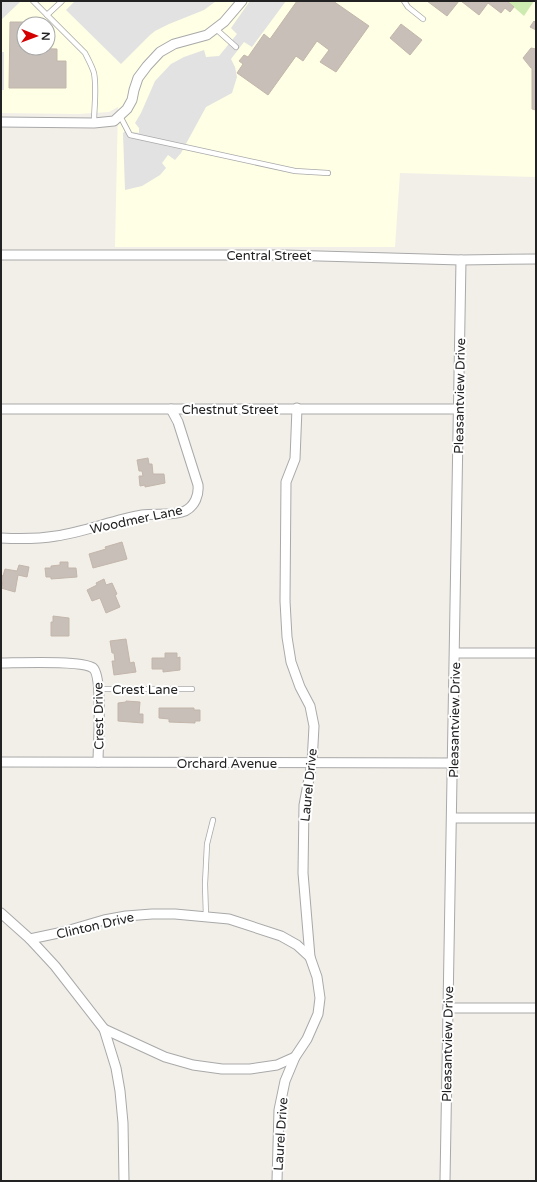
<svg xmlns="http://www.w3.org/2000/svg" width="537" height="1182" viewBox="0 0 537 1182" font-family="'Varela Round',sans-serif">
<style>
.education{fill:#ffffe5;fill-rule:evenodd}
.grass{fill:#cdebb0}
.parking{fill:#e2e2e2}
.building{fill:#c7bfb8;stroke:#c4b6ab}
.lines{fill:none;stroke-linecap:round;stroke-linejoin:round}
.service-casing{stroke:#a9a9a9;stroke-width:6}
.minor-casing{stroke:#a9a9a9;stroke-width:11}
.service{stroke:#fff;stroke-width:4.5}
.minor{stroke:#fff;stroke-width:9}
.labels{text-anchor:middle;stroke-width:4;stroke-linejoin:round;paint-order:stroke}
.street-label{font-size:13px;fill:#222;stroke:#fff}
</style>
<rect width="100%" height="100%" fill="#f2efe9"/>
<!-- education -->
<path class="education" d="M1 1H536V177L400 173 395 247H115L118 107 109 112 78 114 1 113ZM24 24H48V48H24Z"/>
<!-- grass -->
<polygon class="grass" points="507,1 534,1 524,16"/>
<!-- parking -->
<g class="parking">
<polygon points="1,1 20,1 20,2 1,20"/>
<polygon points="75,1 216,1 204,10 169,24 155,31 150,35 121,64 66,10"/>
<polygon points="250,1 286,1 252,47 244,42 231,59 235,67 237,77 232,93 206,107 181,153 175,160 168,155 162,163 166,168 160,175 142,186 125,190 123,133 129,128 131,132 139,133 139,128 135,123 141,113 155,81 171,64 184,57 204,50 206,57 219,56 237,34 231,28"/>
<rect x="1" y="52" width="3" height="38"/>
</g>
<!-- building -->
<g class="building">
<polygon points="297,1 333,1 369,26 336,72 320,62 329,50 317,41 303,61 296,56 268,95 237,73 243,64 239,61 244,55 248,57 264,34 270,39"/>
<polygon points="427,1 459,1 447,16"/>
<polygon points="461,1 507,1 514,7 510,12 505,8 501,13 488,3 479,15"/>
<polygon points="534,21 536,23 536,30 530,27"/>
<polygon points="10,22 37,22 37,24 24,24 24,48 57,49 57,61 66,61 66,88 9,88"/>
<polygon points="401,24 422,40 410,55 390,38"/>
<polygon points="531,48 536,49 536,110 532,109 532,68 531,68 523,58"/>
<polygon points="148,458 149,464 152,464 153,474 164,474 165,483 145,487 145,485 140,486 139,476 143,476 142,471 139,471 137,460"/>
<polygon points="122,542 127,559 93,568 89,554 106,549 105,547"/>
<polygon points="60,562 68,562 68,568 76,568 77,577 51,579 51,577 46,577 45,568 51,568 51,566 60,565"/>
<polygon points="19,565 29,567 27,577 18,575 15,592 1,588 3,582 1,582 1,575 3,576 5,569 17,571"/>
<polygon points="104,579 106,585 112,583 117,594 115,595 120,607 106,613 100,598 92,601 87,590 97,585 96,583"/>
<polygon points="53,616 69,618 69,636 51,636 51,622 53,622"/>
<polygon points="126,639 130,663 134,662 136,672 114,675 112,661 115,661 114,653 112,653 110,641"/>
<polygon points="165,653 177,653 177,658 180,657 180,670 163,672 163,669 152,669 152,658 165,658"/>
<polygon points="126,701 140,702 139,714 143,714 143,723 118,721 118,703 126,702"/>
<polygon points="159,708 194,708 194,710 200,710 200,721 195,721 195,723 169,722 169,719 159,718"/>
</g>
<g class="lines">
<!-- service casing -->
<g class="service-casing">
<g id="service">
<path d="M33 1 85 53C88 59 92 66 94 73 97 89 94 107 94 123"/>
<polyline points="404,1 408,7 423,19"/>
<polyline points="47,15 62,1"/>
<polyline points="216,29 236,47"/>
<polyline points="120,116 130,135 295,171 328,173"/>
<polyline points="99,689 192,689"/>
<polyline points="206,917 205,884 207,844 213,820"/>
</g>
</g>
<!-- minor casing -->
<g class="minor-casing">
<g id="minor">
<polyline points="1,122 94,123 114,121 127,109 132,100 134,90 138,78 147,66 160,52 174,44 207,35 224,22 242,1"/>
<polyline points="1,255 284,255 461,260 536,259"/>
<polyline points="1,409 459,409"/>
<path d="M1 538C19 539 38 539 56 536 85 532 113 520 142 515 155 513 174 516 185 511 195 506 199 495 198 485L178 422 171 409"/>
<polyline points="455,653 536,653"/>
<path d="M1 663C17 663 82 660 93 668 103 676 98 746 98 762"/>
<polyline points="1,762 453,763"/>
<polyline points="452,818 536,818"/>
<polyline points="1,913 30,939 63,932 104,920 126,916 152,914 175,914 229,919 281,936 297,945 310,957"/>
<polyline points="30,939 55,966 104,1029 116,1068 120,1091 123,1123 124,1181"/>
<polyline points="448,1008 536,1008"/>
<polyline points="104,1029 165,1057 193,1065 222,1069 250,1069 277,1065 295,1057"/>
<polyline points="277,1181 279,1110 285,1081 295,1057 307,1039 318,1014 320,998 317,977 310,957 303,873 304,805 312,763 314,726 310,706 300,687 291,662 287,637 285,601 286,482 295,459 297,408"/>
<polyline points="445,1181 461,260"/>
</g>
</g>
<!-- service -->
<use href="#service" class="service"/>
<!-- minor -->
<use href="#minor" class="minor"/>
</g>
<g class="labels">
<!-- street labels -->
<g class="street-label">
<text x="269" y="260">Central Street</text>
<text transform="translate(459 396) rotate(-89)" y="5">Pleasantview Drive</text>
<text x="230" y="414">Chestnut Street</text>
<text transform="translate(136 519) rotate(-12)" y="5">Woodmer Lane</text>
<text x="145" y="694">Crest Lane</text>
<text transform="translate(98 716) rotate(-91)" y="5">Crest Drive</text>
<text transform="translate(454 720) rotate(-89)" y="5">Pleasantview Drive</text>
<text x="227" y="768">Orchard Avenue</text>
<text transform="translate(308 785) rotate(-84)" y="5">Laurel Drive</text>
<text transform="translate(95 925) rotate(-13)" y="5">Clinton Drive</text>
<text transform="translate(447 1044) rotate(-89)" y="5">Pleasantview Drive</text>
<text transform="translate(280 1134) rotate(-86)" y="5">Laurel Drive</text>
</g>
</g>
<!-- border -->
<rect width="537" height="1182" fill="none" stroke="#222222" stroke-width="4"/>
<!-- north arrow -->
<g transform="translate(36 36) rotate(91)"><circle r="19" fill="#ffffff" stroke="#a7a7a7"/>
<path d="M0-3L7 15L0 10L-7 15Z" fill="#d40000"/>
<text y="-6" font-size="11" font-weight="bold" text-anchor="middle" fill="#222222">N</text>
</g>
</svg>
